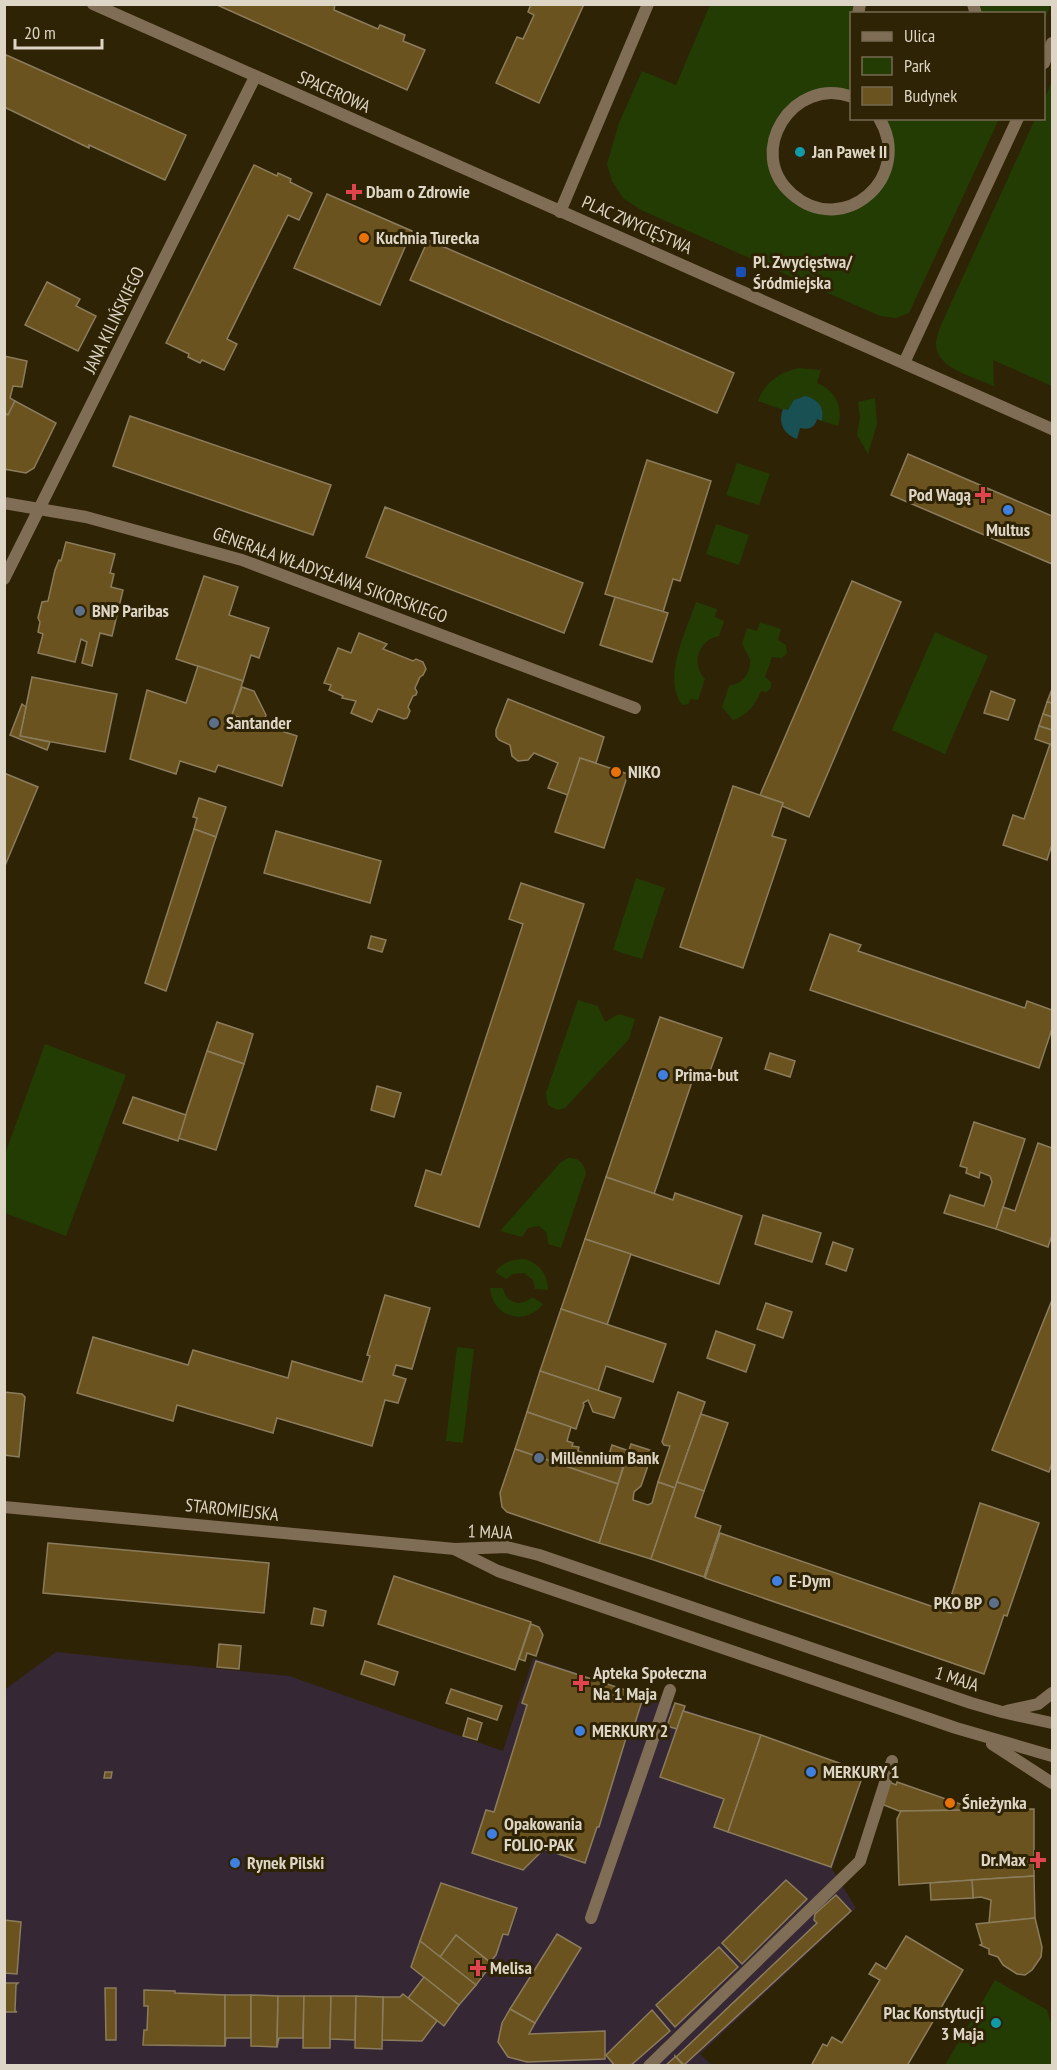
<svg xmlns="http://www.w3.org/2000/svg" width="1057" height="2070" viewBox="0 0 1057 2070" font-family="'PT Sans Narrow',sans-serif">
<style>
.commercial{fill:#352733}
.green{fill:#223c04}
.water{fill:#185053}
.building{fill:#6a531e;stroke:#8b7c5d;stroke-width:1.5}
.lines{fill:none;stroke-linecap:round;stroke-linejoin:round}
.street{stroke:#806d55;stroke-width:12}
.culture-dot{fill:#0f9aa8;stroke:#2f2305;stroke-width:2}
.health-dot{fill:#e0444e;stroke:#2f2305;stroke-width:2}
.food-dot{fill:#e8710a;stroke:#2f2305;stroke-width:2}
.transit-dot{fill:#1a4fb4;stroke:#2f2305;stroke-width:2}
.shop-dot{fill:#3f7fe0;stroke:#2f2305;stroke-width:2}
.service-dot{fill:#5c6f8a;stroke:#2f2305;stroke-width:2}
.labels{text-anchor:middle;stroke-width:6;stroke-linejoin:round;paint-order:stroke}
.street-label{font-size:18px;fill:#ddd5c5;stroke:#2f2305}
.poi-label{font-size:18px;font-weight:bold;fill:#ddd5c5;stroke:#2f2305;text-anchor:start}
</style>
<rect width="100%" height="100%" fill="#2f2305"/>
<!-- commercial -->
<polygon class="commercial" points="56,1652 289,1676 503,1751 533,1658 865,1771 832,1869 856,1908 700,2054 712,2065 5,2065 4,1690"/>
<!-- green -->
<g class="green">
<polygon points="710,5 860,5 858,13 852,14 851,97 842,94 794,107 773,158 799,200 848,207 886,170 879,119 999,119 909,313 896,318 880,316 641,210 623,198 612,181 607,164 619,123 642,71 676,85"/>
<polygon points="973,5 1051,5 1044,20 1044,14 976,13"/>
<path d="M1052 81V386L993 360 994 386C975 377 936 369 936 344 936 338 939 331 941 325L1035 119 1044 118V100Z"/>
<path d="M798 368 821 370 817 383C835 390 844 407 838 426L822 421C825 404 814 394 798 398L787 411 758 401C765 382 779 373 798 368Z"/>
<polygon points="875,398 877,424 868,454 857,435 860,417 858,402"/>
<polygon points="737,463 770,474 759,505 726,495"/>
<polygon points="716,524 749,535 739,565 706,554"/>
<path d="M696 602 717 609 715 617 724 621 719 636C698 640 691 663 705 679L698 700 691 699 688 704 682 705C662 677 686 632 696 602Z"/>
<path d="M760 622 781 629 778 640 786 645 787 653 782 658 772 657 765 677 771 682V687L767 692 761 691C755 705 748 715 733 720L722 707 729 686C743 684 751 673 750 659L742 644 747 628 757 631Z"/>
<polygon points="935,632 988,656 945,754 892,730"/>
<polygon points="636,878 665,888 642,959 613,950"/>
<polygon points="578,1000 598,1006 605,1022 619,1014 635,1019 629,1039 565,1108 557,1110 548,1105 546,1093"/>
<polygon points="45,1044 126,1075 66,1236 5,1213 5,1154"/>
<path d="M568 1158C578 1157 584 1163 586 1173L561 1248 548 1244 547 1233 539 1226 528 1228 522 1237 500 1231 560 1163Z"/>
<path d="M525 1259C540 1264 548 1275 548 1290L535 1289 533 1280 524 1273 513 1274 506 1279 495 1272C503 1262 512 1259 525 1259Z"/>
<path d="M490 1288H503C506 1303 520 1308 532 1297L543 1304C525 1327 492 1317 490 1288Z"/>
<polygon points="457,1347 474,1349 463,1443 446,1441"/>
<polygon points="995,1980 1047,2010 1052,2027 1052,2065 945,2065"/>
</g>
<!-- water -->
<path class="water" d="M805 396C818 399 825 407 822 421L817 419C815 428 808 430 800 428L797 439C783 434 778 422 783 409L788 410 794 400Z"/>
<!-- building -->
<g class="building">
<polygon points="215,4 335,4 334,10 378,29 380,25 405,35 403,41 425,50 407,90"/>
<polygon points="531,4 584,4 539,103 496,83 517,37 523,39 534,15 528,12"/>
<polygon points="4,54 186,135 165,180 89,145 89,148 4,107"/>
<polygon points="254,165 277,176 278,173 291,179 290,182 312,193 299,220 288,215 227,339 237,344 224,370 202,360 200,363 188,357 189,354 166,343"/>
<polygon points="327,194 412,231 380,305 294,268"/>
<polygon points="428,240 734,373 717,413 410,280"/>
<polygon points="47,282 80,299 76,306 96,316 78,351 25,325"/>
<polygon points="4,356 27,361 22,387 13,386 10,398 15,401 8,415 4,413"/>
<polygon points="15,401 56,423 34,468 26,473 4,469 4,413 8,415"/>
<polygon points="130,416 331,485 313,535 113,466"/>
<polygon points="908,454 1052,516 1052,564 891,495"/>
<polygon points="647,460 711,481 680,581 673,579 663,612 605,594"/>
<polygon points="385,507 583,583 564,633 366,557"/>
<polygon points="66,542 115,554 110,573 114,574 111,587 123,590 112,636 100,633 92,666 82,663 87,642 81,639 75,662 38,653 43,634 38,632 40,622 38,618 42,602 48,601 55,570 59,560 61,561"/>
<polygon points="204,576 238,587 229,615 269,628 259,658 251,655 243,681 176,659"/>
<polygon points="852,581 901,602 809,817 782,806 783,803 760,795"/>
<polygon points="615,597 668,613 652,662 600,645"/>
<polygon points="359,633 387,644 383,649 413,661 416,659 423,662 426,669 423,675 420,677 415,688 417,692 416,695 413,696 408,707 410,711 407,718 404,719 378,709 372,722 351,713 356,701 342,698 343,696 329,690 331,685 324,683 338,648 351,653"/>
<polygon points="198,666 243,681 232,715 297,736 282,786 218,765 215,772 180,761 176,774 130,759 147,690 186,703"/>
<polygon points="32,677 117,694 105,752 20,736"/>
<polygon points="242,687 254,691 266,715 263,725 232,715"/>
<polygon points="1052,689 1052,703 1047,702"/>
<polygon points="991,691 1015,700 1008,720 984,713"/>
<polygon points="508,699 604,737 596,763 580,758 568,795 548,788 558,763 534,753 528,760 518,761 512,756 510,745 499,740 496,736 496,730"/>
<polygon points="1047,702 1052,703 1052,717 1043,714"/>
<polygon points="22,704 26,707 20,736 50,742 47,750 10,735"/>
<polygon points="1043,714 1052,717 1052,730 1039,726"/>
<polygon points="1039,726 1052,730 1052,745 1035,739"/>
<polygon points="1050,744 1052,745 1052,844 1047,860 1003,845 1013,815 1024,819"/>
<polygon points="580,758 628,774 604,848 555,832"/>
<polygon points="4,773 38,787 4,868"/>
<polygon points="733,786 783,803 772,836 786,840 743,968 680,947"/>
<polygon points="199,798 226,807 216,837 194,829 197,818 193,817"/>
<polygon points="194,829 216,837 166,991 145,983"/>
<polygon points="276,831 381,861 370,903 264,873"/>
<polygon points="521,883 584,904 479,1227 415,1206 426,1170 441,1175 523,924 509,919"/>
<polygon points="830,934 861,945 858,951 1025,1008 1027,1001 1052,1010 1052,1029 1039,1068 810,990"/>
<polygon points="371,936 386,940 382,952 368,948"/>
<polygon points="660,1017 722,1038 709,1074 696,1070 654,1194 606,1177"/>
<polygon points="217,1022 253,1034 244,1064 207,1051"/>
<polygon points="207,1051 244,1064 216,1150 178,1138"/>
<polygon points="770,1053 795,1061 790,1077 765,1069"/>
<polygon points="377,1086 401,1093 394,1117 371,1110"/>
<polygon points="133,1097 186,1115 178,1141 123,1123"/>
<polygon points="974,1122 1025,1139 996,1229 944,1213 950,1195 984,1206 992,1182 990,1176 980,1172 979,1178 966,1173 967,1168 960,1166"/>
<polygon points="1038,1143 1052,1148 1052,1235 1048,1247 996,1229 1003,1207 1015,1211"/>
<polygon points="606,1177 673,1200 675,1193 742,1216 719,1284 585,1239"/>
<polygon points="763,1215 821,1233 812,1262 755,1244"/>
<polygon points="585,1239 631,1254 607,1325 561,1309"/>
<polygon points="833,1242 853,1249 846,1271 826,1264"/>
<polygon points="385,1295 430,1308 412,1369 396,1365 393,1375 406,1379 398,1403 385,1400 372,1446 277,1418 273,1433 177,1405 173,1421 77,1393 93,1337 188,1365 193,1350 288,1378 292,1361 362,1382 370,1356 367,1355"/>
<polygon points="1052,1300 1052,1463 1049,1472 992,1450"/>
<polygon points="766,1303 792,1312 783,1338 757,1329"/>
<polygon points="561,1309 666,1344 653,1382 606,1366 598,1391 540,1371"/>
<polygon points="716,1331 755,1345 746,1372 707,1358"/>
<polygon points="540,1371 621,1398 614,1418 593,1412 588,1400 583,1403 584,1405 576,1429 527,1412"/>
<polygon points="4,1392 22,1394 25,1397 19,1457 4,1455"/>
<polygon points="678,1392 705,1402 675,1488 658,1482 670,1446 664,1445 662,1442"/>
<polygon points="527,1412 571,1427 567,1441 573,1443 572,1446 579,1447 578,1451 623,1467 618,1484 515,1449"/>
<polygon points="701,1414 728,1423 704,1491 677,1482"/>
<polygon points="631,1444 653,1451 641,1486 634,1492 633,1500 648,1505 652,1503 658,1482 675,1488 651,1559 599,1543"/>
<polygon points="612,1445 629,1451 623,1467 607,1461"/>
<polygon points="515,1449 618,1484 599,1543 507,1512 502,1507 500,1493"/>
<polygon points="677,1482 704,1491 695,1517 721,1526 704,1577 651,1559"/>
<polygon points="980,1503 1039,1523 1007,1616 1004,1615 984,1674 705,1578 720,1533 951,1613 955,1601 950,1600"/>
<polygon points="48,1543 269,1563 264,1613 43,1593"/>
<polygon points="394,1576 531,1622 515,1670 378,1624"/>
<polygon points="314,1608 326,1611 323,1626 311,1624"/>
<polygon points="531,1624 539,1627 543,1635 536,1656 527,1653 525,1661 519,1659"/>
<polygon points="219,1644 241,1646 239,1669 217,1667"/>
<polygon points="365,1661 398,1672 394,1685 361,1674"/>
<polygon points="536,1661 632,1692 632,1694 643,1698 630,1739 626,1738 599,1827 597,1827 585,1863 544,1849 523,1870 472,1853 486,1810 494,1812 527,1705 522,1703"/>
<polygon points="451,1689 502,1706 497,1720 446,1703"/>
<polygon points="675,1703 685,1706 677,1729 667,1726"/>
<polygon points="683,1711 761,1735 728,1832 714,1827 724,1799 660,1777"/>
<polygon points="468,1718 482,1723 477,1740 463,1736"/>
<polygon points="761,1735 864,1772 831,1867 728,1832"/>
<polygon points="105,1772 112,1772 111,1778 104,1778"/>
<polygon points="887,1781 896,1785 897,1782 969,1807 969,1810 899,1811 879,1803"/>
<polygon points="1034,1809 1034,1876 899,1885 897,1819 901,1811"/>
<polygon points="1034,1876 1035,1918 989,1923 991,1900 981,1897 973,1898 972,1880"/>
<polygon points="786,1880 807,1899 742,1964 722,1943"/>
<polygon points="972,1880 973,1898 931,1900 930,1883"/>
<polygon points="441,1883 517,1908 508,1935 503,1934 496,1955 490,1962 456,1935 440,1957 420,1941"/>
<polygon points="836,1895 851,1911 684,2065 676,2057 817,1923 814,1920 815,1914"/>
<polygon points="1035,1918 1042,1947 1041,1957 1032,1970 1025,1975 1017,1974 1003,1965 998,1957 989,1954 989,1949 980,1945 982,1944 976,1924"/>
<polygon points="4,1920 21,1922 17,1974 4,1973"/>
<polygon points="557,1934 581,1948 535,2023 510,2009"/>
<polygon points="456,1935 492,1964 476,1985 440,1957"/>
<polygon points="906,1936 963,1970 907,2066 811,2066 823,2044 827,2046 832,2037 842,2043 880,1980 869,1974 876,1963 886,1969"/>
<polygon points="420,1941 476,1985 459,2005 411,1967"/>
<polygon points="719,1947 738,1967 675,2027 656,2005"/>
<polygon points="424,1977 459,2005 444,2026 408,1998"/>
<polygon points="4,1983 18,1983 16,1985 15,2011 17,2012 4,2012"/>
<polygon points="105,1988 116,1988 116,2040 106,2040"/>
<polygon points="144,1990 175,1991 175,1993 225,1995 225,2046 143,2045 144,2030 147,2030 148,2006 144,2006"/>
<polygon points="403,1994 437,2021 422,2041 382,2040 383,1997 400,1997"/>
<polygon points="225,1995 251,1995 251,2038 226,2038 225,2046"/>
<polygon points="251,1995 278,1996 277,2047 251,2046"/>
<polygon points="278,1996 304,1996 303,2038 279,2038 277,2047"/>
<polygon points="304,1996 331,1996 330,2048 303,2048"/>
<polygon points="331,1996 356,1996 355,2040 330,2039"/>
<polygon points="356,1996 383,1997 382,2049 355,2048"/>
<polygon points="510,2009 535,2023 529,2034 605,2031 605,2059 527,2062 508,2057 498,2042 502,2023"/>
<polygon points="652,2010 670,2031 630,2066 615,2066 606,2055"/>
<polygon points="675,2056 684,2066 665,2066 675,2057"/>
</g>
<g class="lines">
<!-- street -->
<g class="street">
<polyline points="93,4 1052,429"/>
<polyline points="973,4 976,14"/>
<polyline points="858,14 860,4"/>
<polyline points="1044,63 1052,43"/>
<path d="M852 97C793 75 744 153 792 194 843 239 915 177 879 118"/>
<polyline points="560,212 648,4"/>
<polyline points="904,363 1018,118"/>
<polyline points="4,503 86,517 242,560 635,708"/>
<polyline points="4,579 255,77"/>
<polyline points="4,1507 455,1549 507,1547 539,1555 971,1703 1002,1712 1052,1723"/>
<polyline points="456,1550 498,1571 956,1728 1052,1756"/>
<polyline points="1006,1711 1038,1704 1052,1693"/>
<polyline points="992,1744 1052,1783"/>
<polyline points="591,1918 670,1690"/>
<polyline points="649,2066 860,1861 892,1761"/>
</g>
</g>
<!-- markers -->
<g class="culture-dot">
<circle cx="800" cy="152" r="6"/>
<circle cx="996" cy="2023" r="6"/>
</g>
<g class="health-dot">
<path d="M351 183h6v6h6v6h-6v6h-6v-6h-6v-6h6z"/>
<path d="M980 486h6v6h6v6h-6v6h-6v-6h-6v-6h6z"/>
<path d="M578 1674h6v6h6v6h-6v6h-6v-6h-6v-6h6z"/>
<path d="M1035 1851h6v6h6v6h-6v6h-6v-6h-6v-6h6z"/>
<path d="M475 1959h6v6h6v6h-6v6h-6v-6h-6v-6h6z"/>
</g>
<g class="food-dot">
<circle cx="364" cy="238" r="6"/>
<circle cx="616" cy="772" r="6"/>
<circle cx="950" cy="1803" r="6"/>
</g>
<rect class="transit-dot" x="735" y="266" width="12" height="12" rx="3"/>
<g class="shop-dot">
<circle cx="1008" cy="510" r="6"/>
<circle cx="663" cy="1075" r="6"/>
<circle cx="777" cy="1581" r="6"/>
<circle cx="580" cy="1731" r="6"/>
<circle cx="811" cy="1772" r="6"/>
<circle cx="492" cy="1834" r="6"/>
<circle cx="235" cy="1863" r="6"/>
</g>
<g class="service-dot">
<circle cx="80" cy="611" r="6"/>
<circle cx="214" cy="723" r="6"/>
<circle cx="539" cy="1458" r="6"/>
<circle cx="994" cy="1603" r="6"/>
</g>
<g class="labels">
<!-- street labels -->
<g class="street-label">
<text transform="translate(334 92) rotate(24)" y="6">SPACEROWA</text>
<text transform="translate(637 225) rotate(24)" y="6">PLAC ZWYCIĘSTWA</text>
<text transform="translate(114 320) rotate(-64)" y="6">JANA KILIŃSKIEGO</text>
<text transform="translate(330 575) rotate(20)" y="6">GENERAŁA WŁADYSŁAWA SIKORSKIEGO</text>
<text transform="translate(232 1510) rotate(6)" y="6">STAROMIEJSKA</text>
<text transform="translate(490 1532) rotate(2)" y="6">1 MAJA</text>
<text transform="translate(957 1679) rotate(18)" y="6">1 MAJA</text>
</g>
<!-- poi labels -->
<g class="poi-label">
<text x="812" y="158">Jan Paweł II</text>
<text x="366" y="198">Dbam o Zdrowie</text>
<text x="376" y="244">Kuchnia Turecka</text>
<text x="753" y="268">Pl. Zwycięstwa/<tspan x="753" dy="21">Śródmiejska</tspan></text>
<text x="971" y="501" text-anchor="end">Pod Wagą</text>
<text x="1008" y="536" text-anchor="middle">Multus</text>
<text x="92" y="617">BNP Paribas</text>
<text x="226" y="729">Santander</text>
<text x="628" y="778">NIKO</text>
<text x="675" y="1081">Prima-but</text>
<text x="551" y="1464">Millennium Bank</text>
<text x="789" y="1587">E-Dym</text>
<text x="982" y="1609" text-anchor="end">PKO BP</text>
<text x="593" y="1679">Apteka Społeczna<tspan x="593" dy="21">Na 1 Maja</tspan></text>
<text x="592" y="1737">MERKURY 2</text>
<text x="823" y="1778">MERKURY 1</text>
<text x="962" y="1809">Śnieżynka</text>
<text x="504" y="1830">Opakowania<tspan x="504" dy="21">FOLIO-PAK</tspan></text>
<text x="1026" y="1866" text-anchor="end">Dr.Max</text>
<text x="247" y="1869">Rynek Pilski</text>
<text x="490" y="1974">Melisa</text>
<text x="984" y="2019" text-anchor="end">Plac Konstytucji<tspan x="984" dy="21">3 Maja</tspan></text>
</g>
</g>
<!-- border -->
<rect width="1057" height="2070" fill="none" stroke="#ddd5c5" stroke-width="12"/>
<!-- legend -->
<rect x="850" y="12" width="195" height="108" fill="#2f2305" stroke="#756a52" stroke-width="1.5"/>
<rect x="862" y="32" width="30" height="9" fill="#806d55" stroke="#756a52" stroke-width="1.5"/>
<text x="904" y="42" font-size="18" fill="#ddd5c5">Ulica</text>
<rect x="862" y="57" width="30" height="18" fill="#223c04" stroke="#756a52" stroke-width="1.5"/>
<text x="904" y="72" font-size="18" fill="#ddd5c5">Park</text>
<rect x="862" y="87" width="30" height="18" fill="#6a531e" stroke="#756a52" stroke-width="1.5"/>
<text x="904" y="102" font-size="18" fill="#ddd5c5">Budynek</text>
<!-- scale -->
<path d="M15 39v9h87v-9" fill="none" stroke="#ddd5c5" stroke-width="3"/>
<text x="24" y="39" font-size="18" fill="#ddd5c5" stroke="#2f2305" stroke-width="4.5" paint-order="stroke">20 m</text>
</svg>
